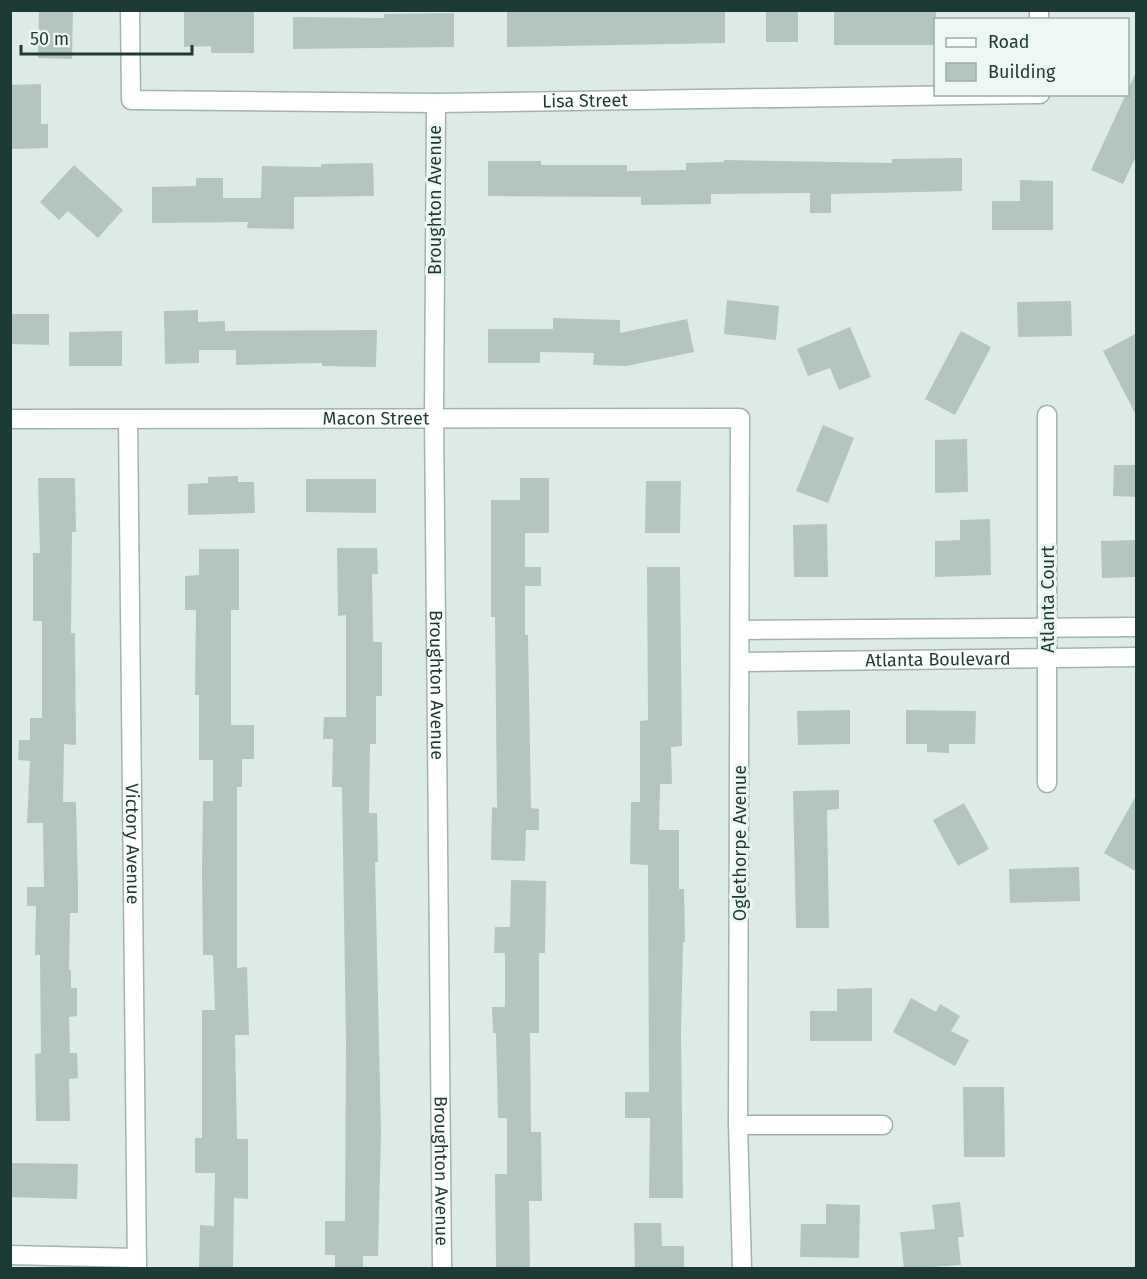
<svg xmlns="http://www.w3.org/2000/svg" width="1147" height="1279" viewBox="0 0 1147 1279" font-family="'Fira Sans',sans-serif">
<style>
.building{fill:#b2c5bf}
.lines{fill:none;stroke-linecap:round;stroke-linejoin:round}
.minor-casing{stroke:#a0b3ae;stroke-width:21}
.minor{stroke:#fff;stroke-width:18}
.labels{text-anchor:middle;stroke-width:6;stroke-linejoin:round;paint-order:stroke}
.street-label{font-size:18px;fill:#1d3b36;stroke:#edf7f3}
</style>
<rect width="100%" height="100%" fill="#ddebe6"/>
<!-- building -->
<g class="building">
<polygon points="39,10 73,10 72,59 38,58"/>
<polygon points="507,10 725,10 725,43 507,47"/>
<rect x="766" y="10" width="32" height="32"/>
<polygon points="834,10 936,11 936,45 834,45"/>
<polygon points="254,11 254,53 211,53 211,46 184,47 184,12"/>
<polygon points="454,13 454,47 293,49 293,17 384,18 384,14"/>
<polygon points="1137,70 1137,154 1123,184 1091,170"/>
<polygon points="41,84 41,124 48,124 48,148 10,149 10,85"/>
<polygon points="962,158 962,191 831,194 831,213 810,213 810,193 711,194 711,204 641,205 641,197 488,196 488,161 541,161 541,165 627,165 627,171 686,170 686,163 724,162 724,160 892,163 892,159"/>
<polygon points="373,163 374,196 294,197 294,229 247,228 248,222 152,223 152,187 196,186 196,178 223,178 223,198 261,198 262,166 321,167 321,164"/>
<polygon points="74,165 123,210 98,238 68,211 59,220 40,202"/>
<polygon points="1020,180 1053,181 1053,230 992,230 992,201 1020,201"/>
<polygon points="727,300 779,306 776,340 724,334"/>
<polygon points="1071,301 1072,336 1018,337 1017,302"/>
<polygon points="198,310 198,322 225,321 225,331 377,330 376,367 322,366 322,363 236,365 236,350 199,350 199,363 165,364 164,311"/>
<polygon points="10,314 49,314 49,345 10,344"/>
<polygon points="553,318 620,320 620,333 687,319 694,352 626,366 593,365 594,353 540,352 540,363 488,363 488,329 553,329"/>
<polygon points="850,327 871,377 839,390 830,368 808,376 797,349"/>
<polygon points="122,331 122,366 69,366 69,332"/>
<polygon points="961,331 991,347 955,415 925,399"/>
<polygon points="1137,333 1137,417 1103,351"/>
<polygon points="823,425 854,438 828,503 796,491"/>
<polygon points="967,439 968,492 935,493 935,440"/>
<polygon points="1114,465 1137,465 1137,497 1113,496"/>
<polygon points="238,476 238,482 254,482 255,513 188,515 188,484 208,483 208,477"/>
<polygon points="38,478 75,478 76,532 72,532 71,633 75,633 76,745 64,744 63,802 76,802 78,888 78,913 70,913 69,970 71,970 71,988 77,988 77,1016 69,1017 70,1053 77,1053 78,1078 69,1079 70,1121 36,1121 35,1054 41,1053 40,955 35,955 36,906 27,906 27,887 44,887 43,823 27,823 30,761 18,760 19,740 30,740 30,718 42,718 42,621 33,621 33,553 40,553"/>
<polygon points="520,478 549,478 549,533 525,533 525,567 541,567 541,586 525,586 525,635 528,635 531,808 539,809 539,830 526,830 525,861 491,860 492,807 497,808 495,617 491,617 491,500 520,500"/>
<polygon points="306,479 376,479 376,513 306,512"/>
<polygon points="646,481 681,481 680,533 645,533"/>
<polygon points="990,519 991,575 935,577 935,541 960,540 960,520"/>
<polygon points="827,524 828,577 794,577 793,525"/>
<polygon points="1137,540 1137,577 1102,578 1101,541"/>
<polygon points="337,548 377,548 378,574 372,574 373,642 382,642 382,696 376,696 376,744 370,744 369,813 377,813 378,862 375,862 381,1133 378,1256 363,1256 363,1269 335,1269 335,1255 325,1255 325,1221 345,1221 346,1043 342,787 332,787 333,739 323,739 324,717 346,717 346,615 338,616"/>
<polygon points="199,549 239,549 239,610 231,610 231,725 254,725 254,759 242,759 242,787 237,787 237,968 247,967 249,1035 235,1035 237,1139 248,1139 248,1199 234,1198 233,1269 199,1269 200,1225 214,1226 215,1173 195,1173 195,1138 202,1138 202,1010 215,1010 213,955 203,955 202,871 203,801 213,801 213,760 199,760 199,695 195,695 196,610 185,610 185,576 199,575"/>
<polygon points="647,567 680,567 682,746 671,747 672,784 660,784 659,830 679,830 679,889 684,889 685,942 683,942 681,1034 683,1198 649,1198 650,1118 625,1118 625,1092 649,1092 648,865 630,864 631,802 640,802 640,721 648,720"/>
<polygon points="850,710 850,744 798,745 797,711"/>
<polygon points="906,710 976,711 975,744 949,744 949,753 927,752 927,744 906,744"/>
<polygon points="839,790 839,809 827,810 829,928 796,928 793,791"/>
<polygon points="1137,794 1137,872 1104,853"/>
<polygon points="964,803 989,849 958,866 933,820"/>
<polygon points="1079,867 1080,901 1010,903 1009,869"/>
<polygon points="511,880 546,881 545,953 539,953 539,1033 530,1033 531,1132 541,1132 542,1201 529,1201 530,1269 496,1269 495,1174 507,1174 507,1118 498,1118 496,1033 493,1033 492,1007 505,1007 505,953 494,953 495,927 510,927"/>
<polygon points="872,988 872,1041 810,1041 810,1011 837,1011 837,989"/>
<polygon points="911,998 936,1012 940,1004 960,1016 951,1031 969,1040 955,1066 893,1032"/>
<polygon points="963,1087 1004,1087 1005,1157 964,1157"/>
<polygon points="10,1163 78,1164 77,1199 10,1197"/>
<polygon points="960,1202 964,1237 958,1237 961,1265 904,1269 900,1232 935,1229 932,1205"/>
<polygon points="826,1204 860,1205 859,1258 800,1257 801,1224 826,1224"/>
<polygon points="634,1223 661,1223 662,1246 684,1246 684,1269 635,1269"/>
</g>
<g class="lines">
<!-- minor casing -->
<g class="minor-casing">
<g id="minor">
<path id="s1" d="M130 10 131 100 436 103 1040 94"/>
<polyline points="1039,10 1039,20"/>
<path id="s2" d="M436 103 434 417 442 1268"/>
<path id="s3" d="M10 419 740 418 738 1125 742 1268"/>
<path id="s4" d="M128 420 137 1268"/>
<polyline points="741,630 1136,627"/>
<path id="s5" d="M740 662 1136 657"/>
<polyline points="1047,783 1047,415"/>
<polyline points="738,1125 883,1125"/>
<polyline points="10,1255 137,1258"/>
</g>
</g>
<!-- minor -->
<use href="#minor" class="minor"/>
</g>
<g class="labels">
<!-- street labels -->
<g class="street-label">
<text dy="6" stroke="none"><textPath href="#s1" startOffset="544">Lisa Street</textPath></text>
<text transform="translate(435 200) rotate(-90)" y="6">Broughton Avenue</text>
<text dy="6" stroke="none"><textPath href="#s3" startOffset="366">Macon Street</textPath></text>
<text transform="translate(1048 599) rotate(-90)" y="6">Atlanta Court</text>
<text dy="6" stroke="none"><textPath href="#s5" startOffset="198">Atlanta Boulevard</textPath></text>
<text dy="6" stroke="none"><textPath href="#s2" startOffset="582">Broughton Avenue</textPath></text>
<text transform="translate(740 843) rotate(-90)" y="6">Oglethorpe Avenue</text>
<text dy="6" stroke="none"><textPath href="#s4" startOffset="424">Victory Avenue</textPath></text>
<text dy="6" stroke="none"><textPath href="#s2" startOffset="1068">Broughton Avenue</textPath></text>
</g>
</g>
<!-- border -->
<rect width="1147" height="1279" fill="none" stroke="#1d3b36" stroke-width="24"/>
<!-- legend -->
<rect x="934" y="18" width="195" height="78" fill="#edf7f3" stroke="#9aaca7" stroke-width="1.5"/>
<rect x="946" y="38" width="30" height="9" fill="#ffffff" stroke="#9aaca7" stroke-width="1.5"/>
<text x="988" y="48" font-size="18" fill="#1d3b36">Road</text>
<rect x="946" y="63" width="30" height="18" fill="#b2c5bf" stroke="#9aaca7" stroke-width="1.5"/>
<text x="988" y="78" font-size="18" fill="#1d3b36">Building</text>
<!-- scale -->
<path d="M21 45v9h171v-9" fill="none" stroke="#1d3b36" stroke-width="3"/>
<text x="30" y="45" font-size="18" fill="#1d3b36" stroke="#edf7f3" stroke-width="4.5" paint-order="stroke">50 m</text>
</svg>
